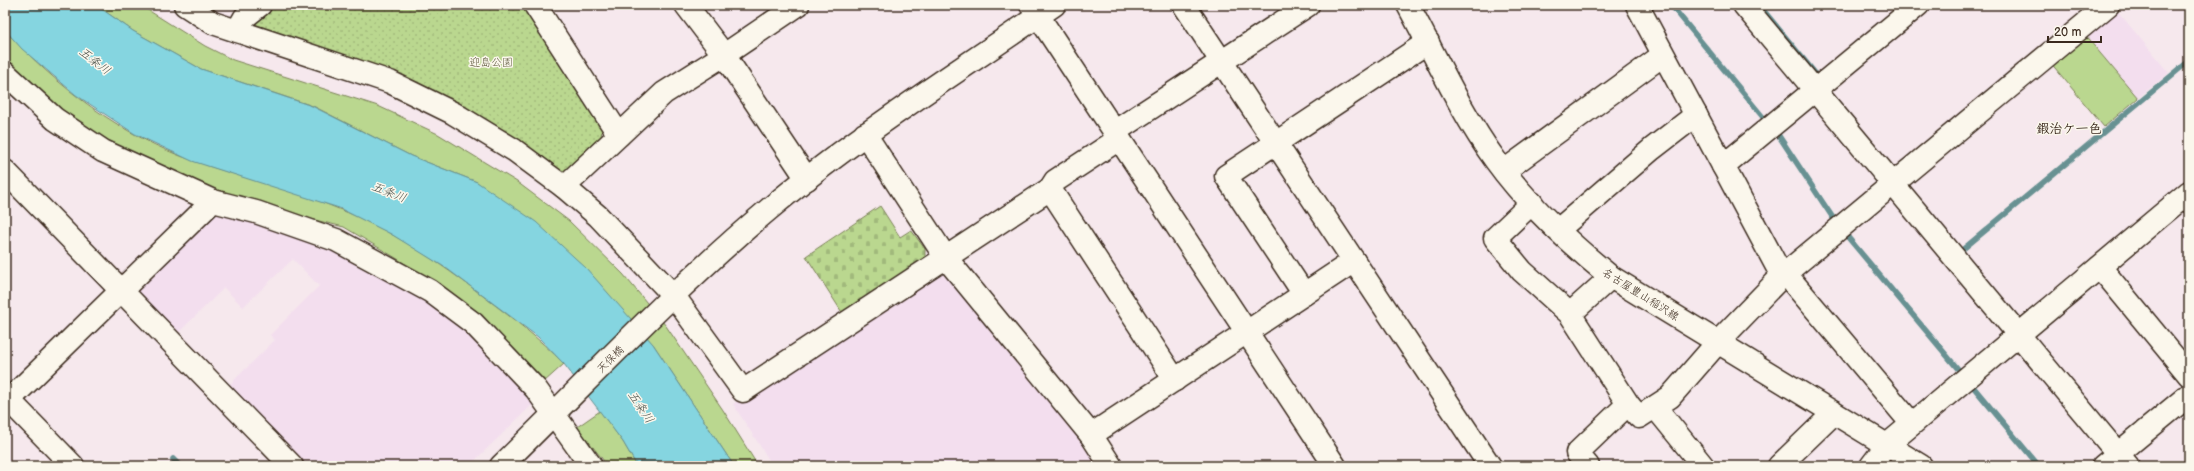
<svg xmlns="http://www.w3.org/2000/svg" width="2194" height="471" viewBox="0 0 2194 471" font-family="'Balsamiq Sans','Klee One',sans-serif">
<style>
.built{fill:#f3deee}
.green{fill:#bad78f;stroke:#7a8056}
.cemetery{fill:url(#cemetery-stones);stroke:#7a8056}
.park{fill:url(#park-dots);stroke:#7a8056}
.water{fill:#85d5e0;stroke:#679192}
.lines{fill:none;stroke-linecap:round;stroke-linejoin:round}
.stream{stroke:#679192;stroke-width:5.5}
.minor-casing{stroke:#3b2a1e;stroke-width:25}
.major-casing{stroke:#3b2a1e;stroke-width:25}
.minor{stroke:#fbf7ec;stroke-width:22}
.major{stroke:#fbf7ec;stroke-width:22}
.labels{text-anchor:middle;stroke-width:3;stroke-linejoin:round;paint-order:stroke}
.park-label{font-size:11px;fill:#5b553a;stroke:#fbf7ec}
.street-label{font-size:11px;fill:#3b2a1e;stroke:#fbf7ec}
.water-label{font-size:12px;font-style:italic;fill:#4e554e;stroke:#fbf7ec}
.quarter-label{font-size:13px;font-weight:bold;fill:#3b2a1e;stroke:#fbf7ec}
</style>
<defs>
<pattern id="cemetery-stones" width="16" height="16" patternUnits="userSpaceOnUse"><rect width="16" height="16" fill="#bad78f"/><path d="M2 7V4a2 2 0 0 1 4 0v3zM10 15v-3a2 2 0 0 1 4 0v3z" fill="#a1b97b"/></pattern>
<pattern id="park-dots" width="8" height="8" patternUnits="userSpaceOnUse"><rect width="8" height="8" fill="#bad78f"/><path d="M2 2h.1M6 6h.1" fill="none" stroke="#a1b97b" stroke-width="1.8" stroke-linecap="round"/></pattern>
</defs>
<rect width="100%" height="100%" fill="#f6e8ed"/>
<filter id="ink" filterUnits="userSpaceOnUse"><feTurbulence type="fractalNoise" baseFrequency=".025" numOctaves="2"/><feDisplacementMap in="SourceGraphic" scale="8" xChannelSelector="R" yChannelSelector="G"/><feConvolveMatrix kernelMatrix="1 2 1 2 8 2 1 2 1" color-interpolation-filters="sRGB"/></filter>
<g filter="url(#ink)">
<!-- built -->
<g class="built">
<polygon points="2115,8 2169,73 2138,98 2084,34"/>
<polygon points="217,211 254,219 368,261 470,329 534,403 469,466 303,466 226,388 275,340 270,335 319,286 293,259 243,307 224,288 175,336 136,297 136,287"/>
<polygon points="935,271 944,272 1068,423 1097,466 773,466 733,404"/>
</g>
<!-- green -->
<g class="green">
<polygon points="96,5 140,5 205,46 233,60 378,106 438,134 517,182 569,221 623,274 666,326 723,410 758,466 734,466 653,344 477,182 411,156 313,106 201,69 133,31"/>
<path d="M5 30C56 86 122 136 194 161 242 178 292 189 339 209 391 230 439 262 483 296 512 318 539 338 564 364L544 382 442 288 396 258 344 227 236 201 109 146 30 85 5 59Z"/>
<polygon points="2084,34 2138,98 2104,127 2050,62"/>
<polygon points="600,411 623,442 637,466 608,466 577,427"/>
</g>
<!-- cemetery -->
<polygon class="cemetery" points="880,206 900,237 911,230 925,249 925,260 843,314 806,256"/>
<!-- park -->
<polygon class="park" points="273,5 521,5 596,119 602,130 601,136 564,172 557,172 256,32 254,19"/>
<!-- water -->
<polygon class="water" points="5,5 96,5 133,31 201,69 312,106 411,156 477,182 536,222 586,268 653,344 734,466 637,466 623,442 564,364 538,337 446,268 391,234 339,208 192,161 135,134 76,95 22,49 5,30"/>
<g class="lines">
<!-- stream -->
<g class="stream">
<polyline points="1671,5 1767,122"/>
<polyline points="1759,5 1819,78"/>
<polyline points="1775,130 1835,221"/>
<polyline points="1846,235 1963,375"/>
<polyline points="1962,250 2189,61"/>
<polyline points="1970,383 2039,466"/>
<polyline points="173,459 180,466"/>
</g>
<!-- minor casing -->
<g class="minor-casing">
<g id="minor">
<polyline points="185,5 213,23 390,82 453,113 514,150 564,187 664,93 724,55 798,5"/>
<polyline points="535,5 619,135"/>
<polyline points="686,5 724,55 807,179"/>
<polyline points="1031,5 1335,466"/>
<polyline points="1184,5 1490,466"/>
<polyline points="1637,5 1782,276"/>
<polyline points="1744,5 2128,466"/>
<polyline points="237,31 245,17 260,5"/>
<polyline points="5,73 55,119 103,151 213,201 256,212 336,240 430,291 473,323 536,389 591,466"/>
<polyline points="1114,132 1308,5"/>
<polyline points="865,134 946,258 1091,435 1111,466"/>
<polyline points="1723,166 1918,5"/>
<polyline points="5,171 292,466"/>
<polyline points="1504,171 1663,55"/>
<polyline points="564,187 598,216 674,296 743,391 1050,189 1175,380"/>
<polyline points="1050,189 1055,181 1119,139"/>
<polyline points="1532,203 1495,238 1522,271 1570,314"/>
<polyline points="1558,230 1652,149 1696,115"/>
<polyline points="2100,267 2189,375"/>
<polyline points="1785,273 1912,424"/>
<polyline points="1611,277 1570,314 1628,404 1639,417 1670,397 1718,342 1782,276 2108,5"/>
<polyline points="1304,294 1226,176 1428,42"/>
<polyline points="5,396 73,466"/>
<polyline points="5,404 213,201"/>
<polyline points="1656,408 1703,466"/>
<polyline points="1091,435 1354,261"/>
<path d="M501 466C589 380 674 289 768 210 858 134 958 72 1054 5"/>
<polyline points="1588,466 1577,453 1628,404"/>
<polyline points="1779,466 1834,413"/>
<polyline points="1871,466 1887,445 2189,192"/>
<polyline points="2103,466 2189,395"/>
</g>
</g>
<!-- major casing -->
<g class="major-casing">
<path id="major" d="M1408 5C1436 57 1461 113 1496 161 1528 205 1569 243 1611 277L1921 466"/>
</g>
<!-- minor -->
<use href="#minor" class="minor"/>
<!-- major -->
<use href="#major" class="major"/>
</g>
</g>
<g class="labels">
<!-- park labels -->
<g class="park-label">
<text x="491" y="66">迎島公園</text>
</g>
<!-- street labels -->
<g class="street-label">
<text transform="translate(1641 294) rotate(32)" y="4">名古屋豊山稲沢線</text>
<text transform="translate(610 359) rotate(-45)" y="4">天保橋</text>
</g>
<!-- water labels -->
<g class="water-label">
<text transform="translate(95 61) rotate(38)" y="4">五条川</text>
<text transform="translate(389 192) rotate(21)" y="4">五条川</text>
<text transform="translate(641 407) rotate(56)" y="4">五条川</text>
</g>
<!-- quarter labels -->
<g class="quarter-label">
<text x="2069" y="133">鍜治ケ一色</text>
</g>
</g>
<!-- margin -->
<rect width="2194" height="471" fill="none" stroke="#fbf7ec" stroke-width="20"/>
<rect x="10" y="10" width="2174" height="451" fill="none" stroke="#3b2a1e" stroke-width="1.5" filter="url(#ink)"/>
<!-- scale -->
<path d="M2048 36v6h53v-6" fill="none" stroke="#3b2a1e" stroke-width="2"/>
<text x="2054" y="36" font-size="12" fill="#3b2a1e" stroke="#fbf7ec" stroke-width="3" paint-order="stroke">20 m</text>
</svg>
